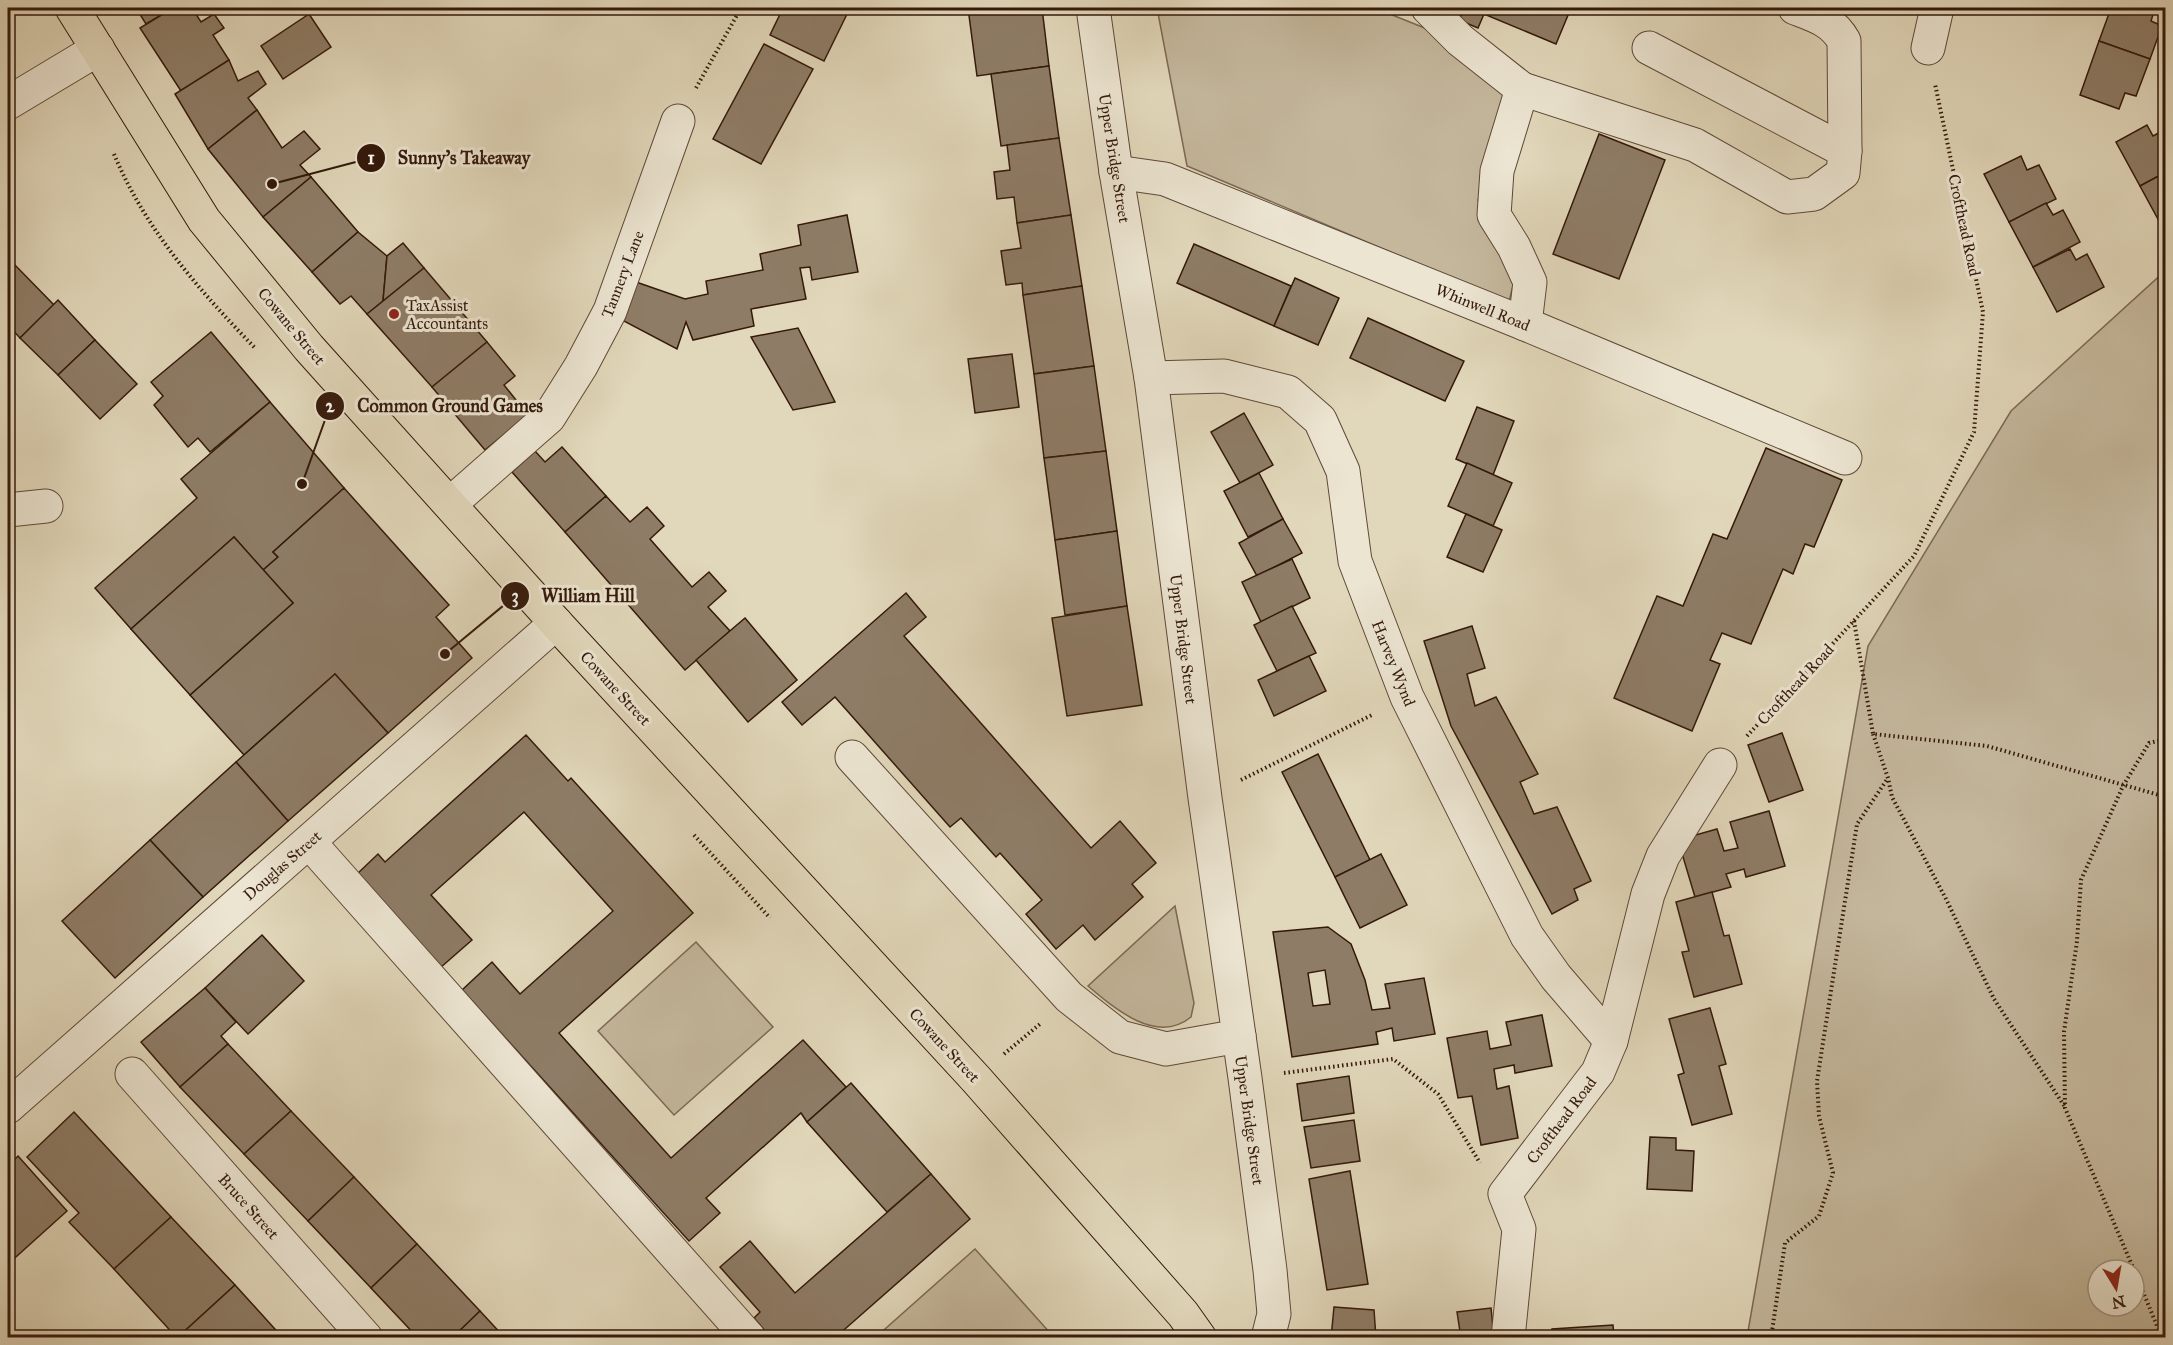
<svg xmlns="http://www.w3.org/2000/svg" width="2173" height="1345" viewBox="0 0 2173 1345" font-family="'IM FELL Great Primer',serif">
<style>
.green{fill:#c4b79c;stroke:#7c6854;stroke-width:1.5;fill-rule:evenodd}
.building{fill:#8e7c66;stroke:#34190b;stroke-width:1.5;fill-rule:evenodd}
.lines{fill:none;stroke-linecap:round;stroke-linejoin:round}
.minor-casing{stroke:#5f4837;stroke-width:35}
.major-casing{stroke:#34190b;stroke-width:35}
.path{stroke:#34190b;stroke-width:4;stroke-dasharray:1.5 3;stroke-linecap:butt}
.minor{stroke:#ece5d2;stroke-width:33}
.major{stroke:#e1d7ba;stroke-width:33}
.poi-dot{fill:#8f2418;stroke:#ece5d2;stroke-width:2}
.labels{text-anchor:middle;stroke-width:6;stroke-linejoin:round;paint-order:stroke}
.street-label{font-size:16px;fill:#34190b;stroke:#ece5d2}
.poi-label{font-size:16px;fill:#34190b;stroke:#ece5d2;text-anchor:start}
.leader{fill:none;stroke:#34190b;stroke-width:2}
.callout-dot{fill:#34190b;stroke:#ece5d2;stroke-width:2}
.mark-label{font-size:18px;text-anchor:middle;font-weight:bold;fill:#fff}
.callout-label{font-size:18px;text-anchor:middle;font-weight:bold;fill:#34190b;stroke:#ece5d2;stroke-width:6;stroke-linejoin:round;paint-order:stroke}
</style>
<rect width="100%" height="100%" fill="#e1d7ba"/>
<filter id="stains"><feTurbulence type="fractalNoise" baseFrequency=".00333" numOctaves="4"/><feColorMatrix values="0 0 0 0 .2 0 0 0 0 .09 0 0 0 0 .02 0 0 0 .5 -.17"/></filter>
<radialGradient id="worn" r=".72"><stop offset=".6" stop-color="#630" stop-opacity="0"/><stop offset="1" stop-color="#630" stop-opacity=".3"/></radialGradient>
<!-- green -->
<g class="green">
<polygon points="1157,8 1375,8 1452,39 1512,94 1509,114 1478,200 1492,242 1509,262 1515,277 1509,302 1187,166"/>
<path d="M2165 271V1337H1747L1868 646 2011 411ZM2098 1270H2134V1306H2098Z"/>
<path d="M1175 906 1194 1003 1191 1017C1157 1045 1115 1009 1088 986Z"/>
<polygon points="696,942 773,1027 674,1115 598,1031"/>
<polygon points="975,1249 1051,1334 1048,1337 876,1337"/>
</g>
<!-- building -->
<g class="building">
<polygon points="136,8 173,8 146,24"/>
<polygon points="173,8 192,8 201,22 214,14 224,28 213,35 229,60 181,91 140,28"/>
<polygon points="783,8 850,8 824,61 770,35"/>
<polygon points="968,8 1042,8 1049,66 977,76"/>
<polygon points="1464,8 1571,8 1556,44 1484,14 1478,28 1459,20"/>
<polygon points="2111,8 2155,8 2151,21 2162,26 2150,59 2099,41"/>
<polygon points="309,14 331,47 283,79 261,46"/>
<polygon points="2099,41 2150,59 2136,96 2125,93 2119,109 2080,95"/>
<polygon points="764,44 813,69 761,164 713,139"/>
<polygon points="229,60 238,81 258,71 266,84 248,98 257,110 208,149 175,94"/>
<polygon points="1049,66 1059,138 1001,146 991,74"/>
<polygon points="257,110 282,148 304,131 320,149 300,165 311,177 263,217 208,149"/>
<polygon points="2147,125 2153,136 2166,129 2166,172 2140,186 2116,142"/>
<polygon points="1599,134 1665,160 1619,279 1553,254"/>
<polygon points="1059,138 1071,215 1017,223 1014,197 997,199 994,172 1010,170 1007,145"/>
<polygon points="2021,156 2027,170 2039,165 2056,199 2009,222 1984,174"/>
<polygon points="2166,172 2166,232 2165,232 2140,186"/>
<polygon points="311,177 358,232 312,272 263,217"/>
<polygon points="2046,203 2053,215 2063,210 2080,242 2033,267 2009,222"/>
<polygon points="847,215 858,272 812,280 810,267 800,268 806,299 751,309 754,326 693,340 686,322 677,349 620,319 636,282 685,299 708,294 706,281 763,270 760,254 801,245 798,225"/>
<polygon points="1071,215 1082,286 1023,295 1022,283 1006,285 1001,251 1021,248 1017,223"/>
<polygon points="358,232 387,256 383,301 367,314 351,296 340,304 312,272"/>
<polygon points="403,243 424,268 383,301 387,256"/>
<polygon points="1194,244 1291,286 1274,326 1177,283"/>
<polygon points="2070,249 2076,260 2087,254 2104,287 2057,312 2033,267"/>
<polygon points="8,256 13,263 8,269"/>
<polygon points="13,263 54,305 20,338 8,325 8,269"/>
<polygon points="424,268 487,342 432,387 367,314"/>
<polygon points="1295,278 1339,298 1318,345 1274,326"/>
<polygon points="1082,286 1094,366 1034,374 1023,295"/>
<polygon points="58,300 95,340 58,375 20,338"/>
<polygon points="1368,318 1464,361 1445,401 1350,358"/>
<polygon points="798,328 835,402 793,410 751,337"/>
<polygon points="211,332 270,402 210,452 198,438 188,447 154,405 163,396 151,382"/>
<polygon points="95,340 137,384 100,419 58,375"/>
<polygon points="487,342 515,376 504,385 528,415 485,450 432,387"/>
<polygon points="1012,354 1019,407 975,413 968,359"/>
<polygon points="1094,366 1106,451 1044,458 1034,374"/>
<polygon points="270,402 344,488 273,552 278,557 263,570 234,537 131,629 95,588 197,498 181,479"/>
<polygon points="1477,407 1514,421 1493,475 1456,459"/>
<polygon points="1244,413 1273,465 1240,483 1211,432"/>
<polygon points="562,447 606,496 565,532 512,472 535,451 545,462"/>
<polygon points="1766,448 1842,480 1814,547 1805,544 1793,574 1783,569 1751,644 1722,633 1710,660 1720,664 1692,731 1614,698 1657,596 1683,606 1713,534 1727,539"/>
<polygon points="1106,451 1117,531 1055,540 1044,458"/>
<polygon points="1467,463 1512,483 1493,526 1448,506"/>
<polygon points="1259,473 1283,519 1248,537 1224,491"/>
<polygon points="344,488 449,605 436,617 472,658 388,733 335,674 244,755 190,695 293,603 263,570 278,557 273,552"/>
<polygon points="606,496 630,522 647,507 664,526 650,539 692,587 709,572 726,591 708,607 730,631 685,670 565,532"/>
<polygon points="1466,514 1502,530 1483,572 1447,557"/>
<polygon points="1283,519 1302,553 1257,576 1239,543"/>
<polygon points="1117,531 1127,606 1065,615 1055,540"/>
<polygon points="234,537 293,603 190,695 131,629"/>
<polygon points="1292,559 1310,598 1261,622 1242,582"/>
<polygon points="906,593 926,617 904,636 1091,848 1120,821 1156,863 1132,884 1143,897 1095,940 1083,925 1056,949 1026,914 1042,900 1000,853 996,857 961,818 950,827 835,697 802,725 782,702"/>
<polygon points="1127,606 1142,705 1067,716 1052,618"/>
<polygon points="1292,606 1316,653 1277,671 1254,625"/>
<polygon points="745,618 797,680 748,722 696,660"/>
<polygon points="1472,626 1485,668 1467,674 1475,706 1496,697 1538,774 1520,782 1534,814 1557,807 1591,881 1574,889 1578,900 1552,914 1451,726 1424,641"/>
<polygon points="1309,656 1326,691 1274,716 1258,680"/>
<polygon points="335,674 388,733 288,821 236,762"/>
<polygon points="1782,733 1803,790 1769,802 1748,745"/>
<polygon points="526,735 568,781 571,778 693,913 559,1033 671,1158 803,1040 846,1087 807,1122 801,1113 706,1198 720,1213 689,1241 462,990 492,962 520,994 613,911 524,812 431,895 472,940 440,968 356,875 378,854 385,862"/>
<polygon points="1318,754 1370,860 1335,877 1282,772"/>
<polygon points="236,762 288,821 203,897 150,840"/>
<polygon points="1769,811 1785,866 1746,877 1744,869 1726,874 1731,887 1695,897 1678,840 1717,829 1724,851 1738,848 1730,822"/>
<polygon points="150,840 203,897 115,978 62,921"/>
<polygon points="1381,854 1407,905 1360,928 1335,877"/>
<polygon points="1712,892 1724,936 1729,935 1742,984 1694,997 1682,952 1689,951 1676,902"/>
<path d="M1328 927 1351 944 1365 980 1372 1010 1390 1008 1385 984 1424 978 1435 1034 1394 1041 1392 1028 1376 1032 1378 1044 1292 1057 1273 932ZM1325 970 1330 1004 1313 1006 1308 973Z"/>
<polygon points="262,935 304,981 248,1034 205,988"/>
<polygon points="205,988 236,1022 221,1036 228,1044 180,1087 141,1042"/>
<polygon points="1710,1008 1726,1064 1719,1066 1732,1114 1692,1125 1678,1075 1684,1073 1669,1019"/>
<polygon points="1542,1015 1552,1066 1515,1073 1514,1065 1494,1069 1497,1089 1509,1086 1518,1138 1481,1145 1472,1096 1458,1098 1447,1038 1487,1031 1490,1049 1511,1045 1506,1022"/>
<polygon points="228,1044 291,1111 244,1154 180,1087"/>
<polygon points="1349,1076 1354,1113 1302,1121 1297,1084"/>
<polygon points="851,1083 931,1174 887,1212 807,1122"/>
<polygon points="291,1111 354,1177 308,1221 244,1154"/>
<polygon points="74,1112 171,1217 114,1269 69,1222 79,1213 27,1157"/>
<polygon points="1354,1120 1360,1161 1311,1168 1304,1127"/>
<polygon points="1650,1137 1676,1138 1676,1150 1694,1151 1692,1191 1647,1189"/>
<polygon points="18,1156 67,1211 8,1264 8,1166"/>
<polygon points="1350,1171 1368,1284 1327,1290 1309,1179"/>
<polygon points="931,1174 970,1219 837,1336 839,1338 771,1338 754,1318 760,1312 720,1267 750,1241 795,1293"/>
<polygon points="354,1177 417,1244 371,1288 308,1221"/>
<polygon points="171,1217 235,1285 177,1338 114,1269"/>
<polygon points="417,1244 480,1311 452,1338 418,1338 371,1288"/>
<polygon points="235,1285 283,1338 177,1338"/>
<polygon points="1334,1307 1374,1310 1376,1338 1331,1338"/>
<polygon points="1491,1308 1494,1338 1461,1338 1457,1312"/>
<polygon points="480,1311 505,1338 452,1338"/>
<polygon points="1613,1325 1614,1338 1553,1338 1552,1329"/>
</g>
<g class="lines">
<!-- minor casing -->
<g class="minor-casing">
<g id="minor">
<polyline points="1093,8 1116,172 1151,378 1205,798 1245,1078 1270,1270 1274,1314 1268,1338"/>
<polyline points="1428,8 1460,40 1522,89"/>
<polyline points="1649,48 1845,151"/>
<polyline points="1928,48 1937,8"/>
<polyline points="8,103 98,49"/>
<polyline points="1116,172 1165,179 1525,324 1845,458"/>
<path d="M1525 324 1530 282 1514 247 1494 215 1497 171 1522 89 1695 145 1787 197 1814 194 1843 173 1845 151 1844 41C1833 21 1816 16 1795 8"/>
<polyline points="1151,378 1224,376 1288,392 1320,420 1343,471 1355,561 1407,697 1527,936 1556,977 1611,1041"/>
<polyline points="450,504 549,417 581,366 610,311 678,121"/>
<polyline points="8,510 46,506"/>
<polyline points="852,757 1069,997 1120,1037 1166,1049 1239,1036"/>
<polyline points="309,842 749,1338"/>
<polyline points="132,1074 366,1338"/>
<polyline points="8,1107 556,623"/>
<polyline points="1508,1338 1519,1229 1505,1194 1598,1072 1611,1041 1648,894 1663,856 1720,765"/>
</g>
</g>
<!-- major casing -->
<g class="major-casing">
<polyline id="major" points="72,8 204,220 309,348 556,623 976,1079 1183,1314 1200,1338"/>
</g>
<!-- path -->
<g class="path">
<polyline points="696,88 741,8"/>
<path d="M114 154C145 229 199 290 255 348"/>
<polyline points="1854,621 1873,734 1987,746 2166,797"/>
<polyline points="1873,734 1888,778 1892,797 1946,899 1994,999 2065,1107"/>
<polyline points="1747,736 1914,556 1974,432 1983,312 1935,84"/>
<polyline points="1241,780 1374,714"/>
<polyline points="694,835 770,918"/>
<polyline points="1004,1054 1040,1024"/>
<polyline points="1284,1073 1393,1059 1438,1094 1480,1163"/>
<polyline points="2134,1270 2065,1108 2064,1032 2077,941 2081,880 2123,786 2149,743 2166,739"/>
<polyline points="2134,1270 2162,1338"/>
<polyline points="1771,1338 1785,1243 1819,1216 1833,1173 1819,1116 1817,1081 1857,824 1888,778"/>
</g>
<!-- minor -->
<use href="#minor" class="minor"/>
<!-- major -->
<use href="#major" class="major"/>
</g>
<!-- markers -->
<circle class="poi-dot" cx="394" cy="314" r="6"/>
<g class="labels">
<!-- street labels -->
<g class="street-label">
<text transform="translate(1115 158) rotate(81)" y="6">Upper Bridge Street</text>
<text transform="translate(1965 225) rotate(78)" y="6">Crofthead Road</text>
<text transform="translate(622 274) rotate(-69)" y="6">Tannery Lane</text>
<text transform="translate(1483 307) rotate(22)" y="6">Whinwell Road</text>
<text transform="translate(292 326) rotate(50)" y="6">Cowane Street</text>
<text transform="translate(1184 639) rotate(83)" y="6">Upper Bridge Street</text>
<text transform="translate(1394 663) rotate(68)" y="6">Harvey Wynd</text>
<text transform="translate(1795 684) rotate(-47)" y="6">Crofthead Road</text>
<text transform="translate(616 688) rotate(47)" y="6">Cowane Street</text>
<text transform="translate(282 865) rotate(-41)" y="6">Douglas Street</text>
<text transform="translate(945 1045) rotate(47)" y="6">Cowane Street</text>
<text transform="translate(1250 1120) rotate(82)" y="6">Upper Bridge Street</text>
<text transform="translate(1561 1120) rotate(-53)" y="6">Crofthead Road</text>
<text transform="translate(249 1206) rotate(48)" y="6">Bruce Street</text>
</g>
<!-- poi labels -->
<g class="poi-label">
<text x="406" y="311">TaxAssist<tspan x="406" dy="18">Accountants</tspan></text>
</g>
</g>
<!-- callouts -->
<path class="leader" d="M272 184L371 158M302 484L330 406M445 654L515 596"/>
<g class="callout-dot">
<circle cx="272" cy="184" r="6"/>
<circle cx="302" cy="484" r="6"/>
<circle cx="445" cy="654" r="6"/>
<circle cx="371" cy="158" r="15"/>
<circle cx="330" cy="406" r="15"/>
<circle cx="515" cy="596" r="15"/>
</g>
<g class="mark-label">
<text x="371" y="164">1</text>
<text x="330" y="412">2</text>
<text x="515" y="602">3</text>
</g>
<g class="callout-label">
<text x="464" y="164">Sunny's Takeaway</text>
<text x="450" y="412">Common Ground Games</text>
<text x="588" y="602">William Hill</text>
</g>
<!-- margin -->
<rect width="2173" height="1345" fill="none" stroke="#e1d7ba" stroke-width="30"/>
<rect x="9" y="9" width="2155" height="1327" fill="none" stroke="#34190b" stroke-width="3"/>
<rect x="15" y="15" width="2143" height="1315" fill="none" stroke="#34190b" stroke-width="1.5"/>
<!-- north arrow -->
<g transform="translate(2116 1288) rotate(169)"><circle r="28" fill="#ece5d2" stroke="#a29382" stroke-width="1.5"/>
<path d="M0-4.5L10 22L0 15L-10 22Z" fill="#8f2418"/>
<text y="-9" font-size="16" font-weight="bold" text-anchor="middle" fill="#34190b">N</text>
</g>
<rect width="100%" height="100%" filter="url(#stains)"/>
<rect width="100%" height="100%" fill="url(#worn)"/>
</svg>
